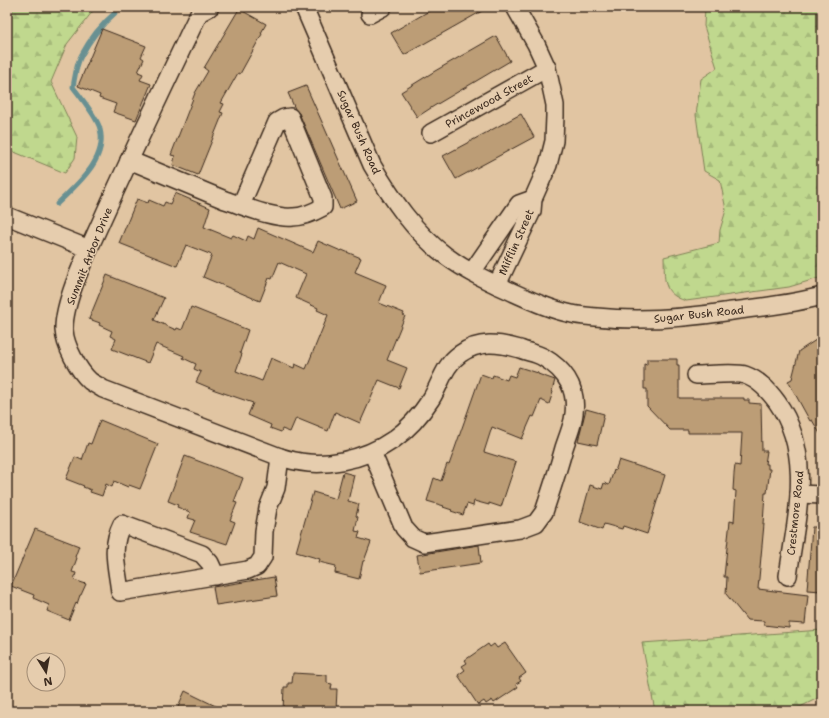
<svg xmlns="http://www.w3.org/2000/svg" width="829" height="718" viewBox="0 0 829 718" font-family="'Shantell Sans',sans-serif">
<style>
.forest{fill:url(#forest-firs);stroke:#7e8156}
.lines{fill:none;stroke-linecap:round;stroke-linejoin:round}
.stream{stroke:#679092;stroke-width:5}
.building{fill:#bc9d76;stroke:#3b2a1e}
.minor-casing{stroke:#3b2a1e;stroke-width:20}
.minor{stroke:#e6cdae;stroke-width:17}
.labels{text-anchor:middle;stroke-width:3;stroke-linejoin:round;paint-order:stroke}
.street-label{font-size:11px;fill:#3b2a1e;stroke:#e6cdae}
</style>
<defs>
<pattern id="forest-firs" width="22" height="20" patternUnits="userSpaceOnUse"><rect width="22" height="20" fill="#c0d88e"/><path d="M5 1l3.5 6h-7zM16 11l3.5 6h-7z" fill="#a6ba7a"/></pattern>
</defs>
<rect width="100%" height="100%" fill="#e1c5a2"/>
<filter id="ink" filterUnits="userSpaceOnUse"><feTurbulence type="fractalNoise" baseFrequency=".025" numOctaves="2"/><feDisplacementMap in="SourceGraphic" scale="8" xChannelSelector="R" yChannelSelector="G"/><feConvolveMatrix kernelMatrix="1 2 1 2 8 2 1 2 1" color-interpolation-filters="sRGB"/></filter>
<g filter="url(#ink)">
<!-- forest -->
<g class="forest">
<polygon points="17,7 96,7 67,44 51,82 77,137 75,158 65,173 7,149 7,19 9,12"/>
<path d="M705 7H822V277L789 287 686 301C661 293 665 279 664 257L719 243 720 230 726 210 720 180 704 171 696 115 701 79 717 68 704 26Z"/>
<polygon points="822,630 822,696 792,711 655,711 642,643"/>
</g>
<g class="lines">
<!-- stream -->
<path class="stream" d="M57 204C76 185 108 160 100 129 98 119 80 96 73 87 75 77 76 65 81 56 89 41 102 24 115 13L116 7"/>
</g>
<!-- building -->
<g class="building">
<polygon points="436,7 489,7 404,55 391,33"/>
<polygon points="239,9 266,24 261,33 262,34 240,74 238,73 221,103 224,104 220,112 223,113 198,175 173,165 175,156 171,155 195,93 208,71 204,68"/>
<polygon points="102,29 146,46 141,57 144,59 138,72 143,74 140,80 151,84 136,120 113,112 116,104 99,98 100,95 78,86"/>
<polygon points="496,36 510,61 434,106 417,117 401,92 435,71"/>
<polygon points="306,86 357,201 340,209 299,113 295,109 288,93"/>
<polygon points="521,114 534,137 456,179 443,156"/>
<polygon points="175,193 210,208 204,227 231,238 233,235 246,241 248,236 254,239 258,228 313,252 318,241 341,251 342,250 361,258 355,272 386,285 379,303 404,313 403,315 405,316 387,360 407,368 399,388 379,380 360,423 335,412 328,431 296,418 290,432 282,429 281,432 270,428 271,425 248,415 253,403 215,390 196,382 201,372 194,369 196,364 183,358 184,356 156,344 148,363 112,349 116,339 110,336 112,331 99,325 100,323 89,319 107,275 164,298 154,320 176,330 177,328 182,330 191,307 248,330 240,353 242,354 236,371 262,381 271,358 294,368 295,364 306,369 328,315 317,310 318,308 296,298 306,274 279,262 272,279 269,278 260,301 203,277 212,255 186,245 177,266 119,243 137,199 148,203 149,200 163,206 165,202 170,204"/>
<polygon points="822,336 822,437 812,420 810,421 788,381 792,379 799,351"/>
<polygon points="647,359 677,359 677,365 679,365 679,398 744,398 744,400 749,400 749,403 761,404 762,451 767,451 765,464 768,464 768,469 770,469 767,493 765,493 763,524 764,524 758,589 808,595 805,624 789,623 789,628 764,625 764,621 747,620 726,594 727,577 724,577 726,557 730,521 734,522 735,506 736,491 733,490 734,474 735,465 740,466 742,433 688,433 688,430 670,430 647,406 647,389 644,389 644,364 647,365"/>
<polygon points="519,367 538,373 538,374 555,380 552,391 553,392 549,404 541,400 534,417 532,416 522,439 492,427 484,452 516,462 501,507 489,503 489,505 474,501 473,506 467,504 463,515 451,511 452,510 443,507 444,506 427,501 434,478 441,481 447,464 449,465 481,374 492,378 493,375 507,380 509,375 515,377"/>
<polygon points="586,409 604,414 597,445 578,441"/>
<polygon points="100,420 158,444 140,489 129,485 128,487 114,481 112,487 106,484 102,496 90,492 91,490 83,487 84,486 66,479 75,457 82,460 88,443 91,444"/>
<polygon points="185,456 243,478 234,502 237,503 230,520 235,522 227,544 190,532 195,520 188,518 190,512 177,507 178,505 168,501"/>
<polygon points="619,460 665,475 647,534 623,526 622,529 604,524 602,530 580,522 590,485 602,489 604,483 609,485 614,470 615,471"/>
<polygon points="343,472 354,475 348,501 359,504 356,516 358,517 355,531 360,532 358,538 371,542 364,561 363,561 359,579 335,573 336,566 319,562 320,559 296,552 313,492 336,499"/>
<polygon points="812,527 822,527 822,591 807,590"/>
<polygon points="35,529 79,546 75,557 77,558 72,572 76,573 74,580 86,584 81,595 80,595 77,604 76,603 69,620 47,611 49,605 33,598 34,595 11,586"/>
<polygon points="479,545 481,563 420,572 417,555"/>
<polygon points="274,577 277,596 216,605 213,587"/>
<polygon points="505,643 526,673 519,678 521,681 516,684 518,687 494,703 492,700 486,704 484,701 478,705 458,675 465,670 462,666 467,663 465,660 488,644 490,647 494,644 497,648"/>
<polygon points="293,673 327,675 327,683 332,684 331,689 337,689 336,711 283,711 284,687 288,687 288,683 292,683"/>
<polygon points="185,691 197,697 226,711 176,711"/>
</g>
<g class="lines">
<!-- minor casing -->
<g class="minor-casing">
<g id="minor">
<path d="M210 7 199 13C166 82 133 151 101 222 89 249 63 301 64 330 65 346 78 370 90 381 94 384 99 386 103 389L280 457C289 460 299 462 309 463 320 464 331 463 342 461 382 453 409 433 431 399 441 383 444 365 460 354 479 340 499 343 520 349 527 352 536 353 543 357 567 371 579 391 573 420 571 429 567 439 564 448 558 470 551 491 544 512L536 523 520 529 424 543 413 538 404 528 372 452"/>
<path d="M304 7 372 165C392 199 414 232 446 256 466 271 488 281 510 291 530 300 551 310 572 314 580 316 588 316 596 317 642 322 687 318 732 311 762 307 793 304 822 296"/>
<polyline points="370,14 383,7"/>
<polyline points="431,133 547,68"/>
<path d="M129 160 225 200C244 206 274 219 293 217 303 217 314 212 323 207V198L290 117 284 118 277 122 241 205"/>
<polyline points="7,216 89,249"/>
<polyline points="472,272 519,204 533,199"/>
<polyline points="497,285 532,211 533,199 548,165 554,141 555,116 555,105 547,68 536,44 515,7"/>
<path d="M696 375C706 375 737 372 745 375 759 380 768 390 777 402 814 454 796 518 788 576"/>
<polyline points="799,494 822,495"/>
<path d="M216 576 210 563 202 554 122 524C110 548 117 566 120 592L248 570 257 566 263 557 264 531 268 508 276 488 280 457"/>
</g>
</g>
<!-- minor -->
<use href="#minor" class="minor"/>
</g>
</g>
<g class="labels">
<!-- street labels -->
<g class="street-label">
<text transform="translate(489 101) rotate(-29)" y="4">Princewood Street</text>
<text transform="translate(359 132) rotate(66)" y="4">Sugar Bush Road</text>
<text transform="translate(516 242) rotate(-66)" y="4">Mifflin Street</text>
<text transform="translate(89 256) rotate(-68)" y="4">Summit Arbor Drive</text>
<text transform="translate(699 314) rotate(-6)" y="4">Sugar Bush Road</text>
<text transform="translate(795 513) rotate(-84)" y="4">Crestmore Road</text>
</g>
</g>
<!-- margin -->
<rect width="829" height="718" fill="none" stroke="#e6cdae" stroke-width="24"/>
<rect x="12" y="12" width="805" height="694" fill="none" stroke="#3b2a1e" stroke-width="1.5" filter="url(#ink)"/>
<!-- north arrow -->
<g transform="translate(46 672) rotate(169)"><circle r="19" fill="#e6cdae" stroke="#a28c74"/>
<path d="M0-3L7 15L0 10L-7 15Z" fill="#3b2a1e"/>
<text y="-6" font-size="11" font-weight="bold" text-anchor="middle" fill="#3b2a1e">N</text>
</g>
</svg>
